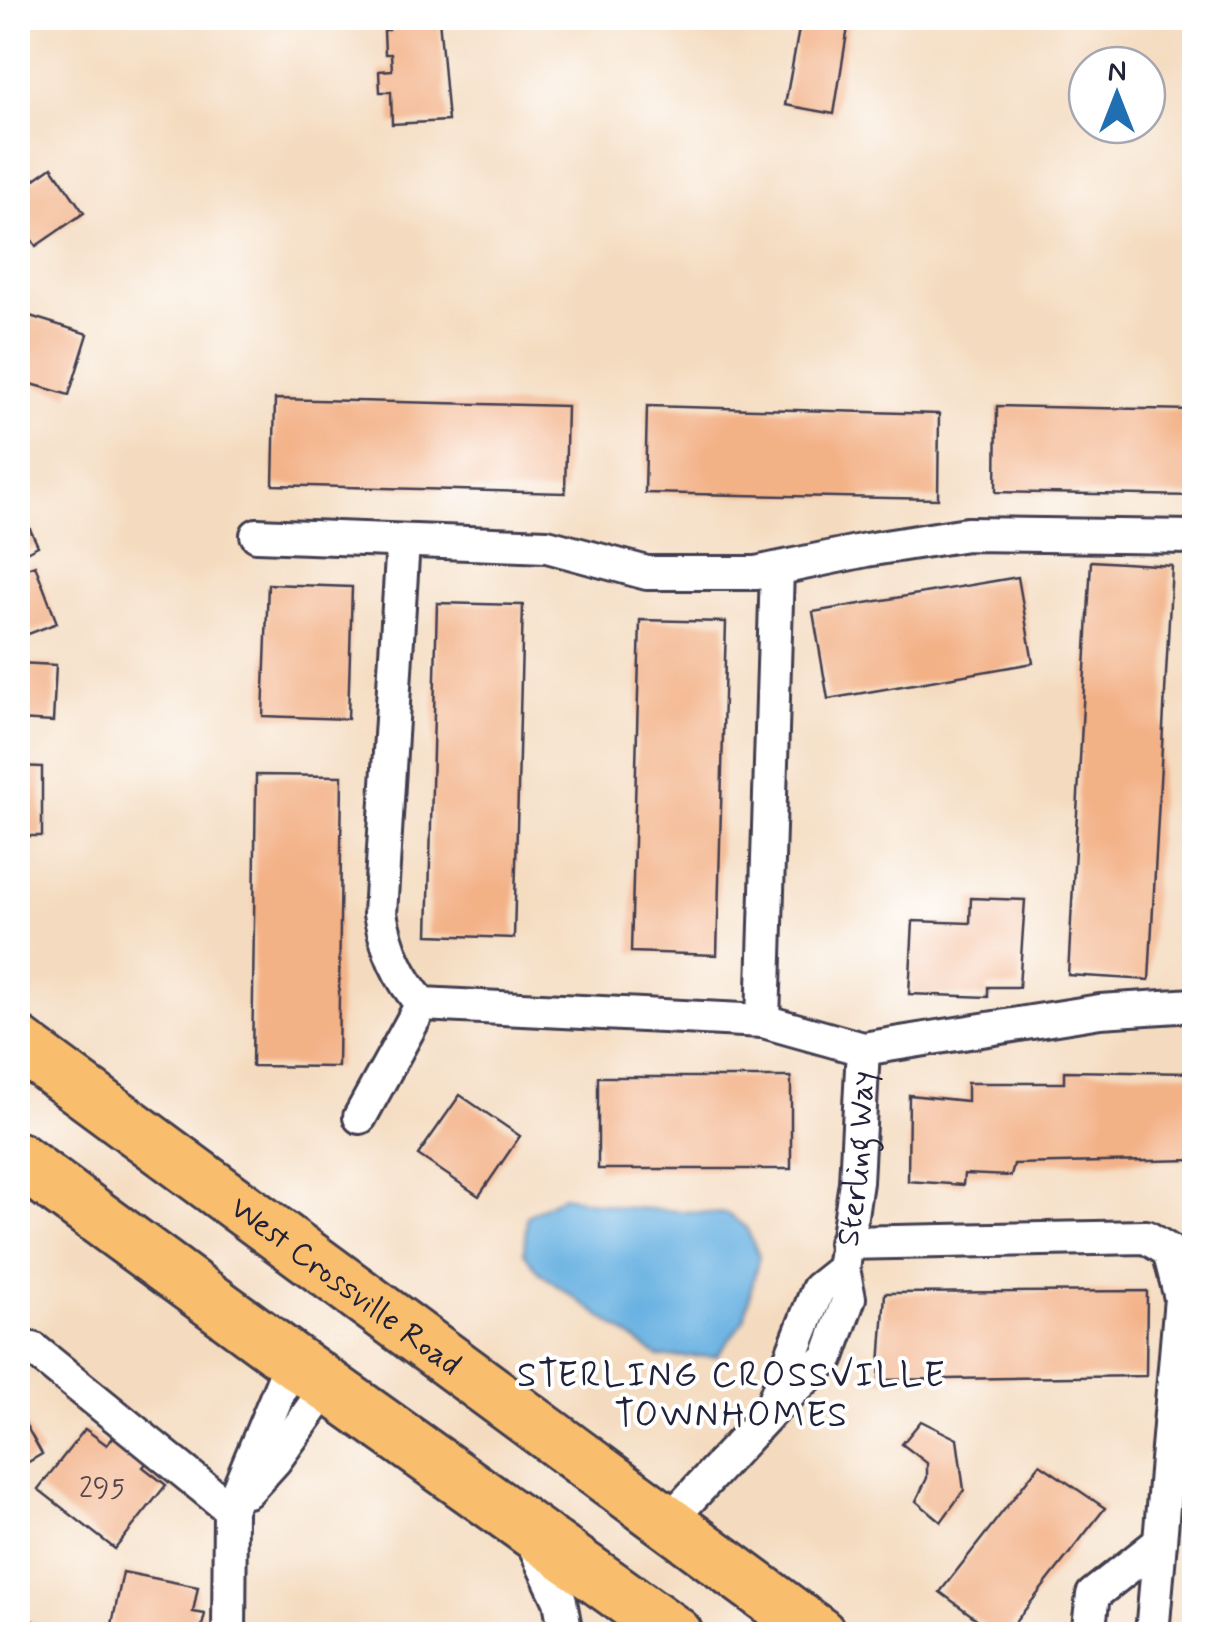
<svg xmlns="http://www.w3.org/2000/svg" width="1212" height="1652" viewBox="0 0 1212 1652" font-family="Mynerve,sans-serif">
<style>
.water{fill:#6bb2e2;stroke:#466a8e;stroke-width:2.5}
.building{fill:#f3b186}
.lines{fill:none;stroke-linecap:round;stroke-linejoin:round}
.minor-casing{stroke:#423e4f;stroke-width:38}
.primary-casing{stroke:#423e4f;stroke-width:58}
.minor{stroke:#fff;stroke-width:32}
.primary{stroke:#f9be6d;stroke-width:52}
.labels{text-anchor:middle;stroke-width:8;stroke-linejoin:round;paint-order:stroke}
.number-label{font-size:28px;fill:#56464e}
.street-label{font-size:32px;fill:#22223b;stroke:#fff}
.neighbourhood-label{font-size:35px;letter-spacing:2.5px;fill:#22223b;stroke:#fff}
</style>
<rect width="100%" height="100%" fill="#fff"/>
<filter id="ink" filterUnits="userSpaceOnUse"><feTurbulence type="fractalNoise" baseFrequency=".01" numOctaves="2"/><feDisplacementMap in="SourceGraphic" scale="20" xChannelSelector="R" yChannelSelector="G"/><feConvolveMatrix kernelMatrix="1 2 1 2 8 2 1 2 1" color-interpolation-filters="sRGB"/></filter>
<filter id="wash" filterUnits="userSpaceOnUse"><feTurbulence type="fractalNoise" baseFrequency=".0048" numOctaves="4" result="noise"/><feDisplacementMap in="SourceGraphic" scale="40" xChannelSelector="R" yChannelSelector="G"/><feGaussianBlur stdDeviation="2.25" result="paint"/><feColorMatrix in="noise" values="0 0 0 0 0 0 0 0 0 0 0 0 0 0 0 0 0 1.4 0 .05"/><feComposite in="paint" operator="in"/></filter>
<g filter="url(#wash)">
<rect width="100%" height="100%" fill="#f4dbbf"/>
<!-- water -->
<polygon class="water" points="563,1196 617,1207 727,1214 746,1227 759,1256 744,1320 717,1356 659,1357 541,1274 524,1253 527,1216"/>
<g id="blocks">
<!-- building -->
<g class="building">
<polygon points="388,18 439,18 448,121 392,124 391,92 380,92 379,71 392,70 391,54 385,54 384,30 389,30"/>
<polygon points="801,18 849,21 834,114 785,105"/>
<polygon points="52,167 84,213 36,246 18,220 18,191"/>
<polygon points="30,316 88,334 69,395 18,380 18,357"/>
<polygon points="275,399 567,406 565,493 273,485"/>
<polygon points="647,406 939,414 938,499 645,493"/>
<polygon points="997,406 1194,410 1194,496 996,492"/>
<polygon points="18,504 38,546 18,556"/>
<polygon points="1091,561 1172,566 1149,980 1068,975"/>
<polygon points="35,565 57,623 18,638 18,571"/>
<polygon points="1018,577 1033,663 828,699 813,612"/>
<polygon points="268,584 352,587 348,719 263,716"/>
<polygon points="437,603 523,605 514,938 428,935"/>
<polygon points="640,620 726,622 717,955 631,952"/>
<polygon points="18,663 56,665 53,722 18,720"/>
<polygon points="18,766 42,767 42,836 18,836"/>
<polygon points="256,775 342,776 338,1067 252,1066"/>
<polygon points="971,898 1025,900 1019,987 988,987 988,997 909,994 913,921 970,923"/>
<polygon points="1064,1071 1194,1073 1194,1160 1014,1164 1011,1176 964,1174 963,1185 908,1181 909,1095 967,1101 967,1083 1064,1083"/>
<rect x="598" y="1077" width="193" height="92"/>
<polygon points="460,1095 520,1136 479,1196 418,1155"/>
<polygon points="1147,1291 1146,1376 879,1380 885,1293"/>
<polygon points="18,1411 42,1454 18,1468"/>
<polygon points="921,1421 957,1439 964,1490 941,1522 916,1501 927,1478 927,1463 902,1444"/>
<polygon points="85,1429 107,1445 115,1435 148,1461 143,1467 166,1485 115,1549 38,1489"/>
<polygon points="1040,1464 1105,1508 1006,1634 997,1634 940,1592"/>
<polygon points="123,1572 198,1587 193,1612 205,1614 200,1634 110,1634"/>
<polygon points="33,1621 40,1634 18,1634 18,1630"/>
</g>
</g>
</g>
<g filter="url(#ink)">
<use href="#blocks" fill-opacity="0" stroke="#423e4f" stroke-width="2.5"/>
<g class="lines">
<!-- minor casing -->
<g class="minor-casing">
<g id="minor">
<polyline points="257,535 547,546 647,573 756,573 866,550 967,534 1194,537"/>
<path d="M403 541 380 914C387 949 398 977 422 1004L763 1021 863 1049 1100 1011 1194 1005"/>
<polyline points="763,1021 777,569"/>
<polyline points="360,1117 422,1004"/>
<polyline points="845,1243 1146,1237 1169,1251 1181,1298 1152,1634"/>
<polyline points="18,1349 33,1349 230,1509"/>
<polyline points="773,1403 818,1289 843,1269"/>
<polyline points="247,1491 275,1460 328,1386"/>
<path id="s1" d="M667 1523 770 1412 828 1357 849 1298 843 1269 856 1182 863 1049"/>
<polyline points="530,1537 560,1601 566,1634"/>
<polyline points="229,1634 230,1509 292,1360"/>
<polyline points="1088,1634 1093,1595 1160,1542"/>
</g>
</g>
<!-- primary casing -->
<g class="primary-casing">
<g id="primary">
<path id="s2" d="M18 1043 819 1634"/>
<polyline points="18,1159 292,1360 676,1634"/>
</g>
</g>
<!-- minor -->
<use href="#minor" class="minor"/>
<!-- primary -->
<use href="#primary" class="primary"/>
</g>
</g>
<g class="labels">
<!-- number labels -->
<g class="number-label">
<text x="102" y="1497">295</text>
</g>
<!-- street labels -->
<g class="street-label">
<text dy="11" stroke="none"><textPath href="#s1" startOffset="435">Sterling Way</textPath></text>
<text dy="11" stroke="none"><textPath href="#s2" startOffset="408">West Crossville Road</textPath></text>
</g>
<!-- neighbourhood labels -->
<g class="neighbourhood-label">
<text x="732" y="1386">STERLING CROSSVILLE<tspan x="732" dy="40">TOWNHOMES</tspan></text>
</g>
</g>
<!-- margin -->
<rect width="1212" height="1652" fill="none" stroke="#fff" stroke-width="60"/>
<!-- north arrow -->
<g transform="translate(1117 95)"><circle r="48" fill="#ffffff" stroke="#a7a7b1" stroke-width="2.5"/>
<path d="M0-8L18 38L0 25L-18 38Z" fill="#1f6fb2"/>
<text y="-15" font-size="28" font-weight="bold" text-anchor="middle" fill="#22223b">N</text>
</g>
</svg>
